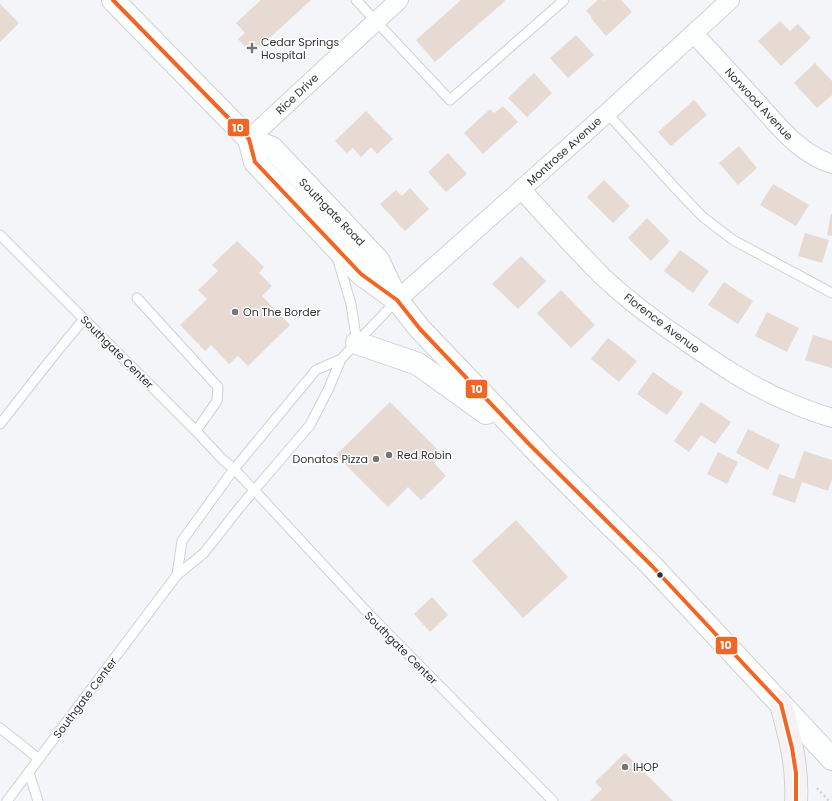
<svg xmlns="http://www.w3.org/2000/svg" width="832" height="801" viewBox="0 0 832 801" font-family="Poppins,sans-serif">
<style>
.building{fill:#e6dad3}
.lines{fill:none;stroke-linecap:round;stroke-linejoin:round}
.lane-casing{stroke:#d0d1d3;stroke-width:11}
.street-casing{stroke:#d0d1d3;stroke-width:20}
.secondary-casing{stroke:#d0d1d3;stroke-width:24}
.primary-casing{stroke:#d2d2d4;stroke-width:24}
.path{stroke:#d2d2d3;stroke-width:2.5;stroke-dasharray:2 3;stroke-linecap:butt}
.lane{stroke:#fdfefe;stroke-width:9}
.street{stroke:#fdfefe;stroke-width:18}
.secondary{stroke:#fdfefe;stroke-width:22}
.primary{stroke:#f6f2f3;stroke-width:22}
.bus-1-casing{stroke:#fff;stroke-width:7}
.bus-1{stroke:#f26522;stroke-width:4}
.poi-dot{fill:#757679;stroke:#fff;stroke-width:1.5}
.bus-dot{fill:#313234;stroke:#fff;stroke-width:1.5}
.labels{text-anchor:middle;stroke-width:3;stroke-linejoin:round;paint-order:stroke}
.poi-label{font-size:11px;fill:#313234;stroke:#fff;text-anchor:start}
.street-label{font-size:11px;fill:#313234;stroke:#fff}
.line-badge{stroke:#fff;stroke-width:1.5}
.badge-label{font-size:11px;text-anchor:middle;font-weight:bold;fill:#fff}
</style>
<rect width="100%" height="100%" fill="#f3f5f8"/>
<!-- building -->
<g class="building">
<polygon points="261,0 311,0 252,54 238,39 245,33 236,23"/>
<polygon points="461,0 504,0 505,1 435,62 416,40"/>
<polygon points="598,0 603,0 604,1 605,0 621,0 632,12 606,36 591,18 592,17 586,11"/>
<polygon points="0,4 19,23 0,42"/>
<polygon points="780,21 790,31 798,24 811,38 781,66 758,41"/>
<polygon points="576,35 594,55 568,78 550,58"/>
<polygon points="815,63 832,81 832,95 817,108 794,83"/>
<polygon points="534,73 552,93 527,117 508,98"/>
<polygon points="694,100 707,115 671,146 658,132"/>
<polygon points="503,106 518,122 483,154 464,133 490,109 494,113"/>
<polygon points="366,111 393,139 377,154 371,147 361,157 353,148 347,153 335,141"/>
<polygon points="739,146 757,168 738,185 719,163"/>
<polygon points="448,153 467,174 446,192 428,172"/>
<polygon points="604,180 630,206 613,223 587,197"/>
<polygon points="773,184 809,205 796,226 760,205"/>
<polygon points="410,188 429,209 405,231 380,204 396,190 402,196"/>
<polygon points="831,214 832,214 832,236 827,235"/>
<polygon points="647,218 670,241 651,261 628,238"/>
<polygon points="805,233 829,240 822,263 798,256"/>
<polygon points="237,241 264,267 259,273 272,286 262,296 290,325 248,366 238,356 229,364 211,345 205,351 180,325 207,299 198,290 218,271 212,265"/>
<polygon points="680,250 709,271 693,293 664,271"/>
<polygon points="521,256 546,281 518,309 492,284"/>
<polygon points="724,282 753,301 738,324 708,305"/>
<polygon points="561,290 595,325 571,348 537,313"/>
<polygon points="767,312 799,328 787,352 755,336"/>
<polygon points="813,335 832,341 832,368 805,360"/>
<polygon points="608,338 637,361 619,382 591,359"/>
<polygon points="653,372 683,393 667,415 637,394"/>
<polygon points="390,402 443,455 434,463 446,476 421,500 408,487 388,507 336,455"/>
<polygon points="701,402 731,422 715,444 701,435 689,452 674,441"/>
<polygon points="748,429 780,445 768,470 736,453"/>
<polygon points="804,451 832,460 832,479 828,491 802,482 795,503 772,495 779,474 794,479"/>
<polygon points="718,452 738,462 727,484 707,474"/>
<polygon points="516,520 568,577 523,618 472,561"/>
<polygon points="432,597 448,615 430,632 414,614"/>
<polygon points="625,753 673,801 590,801 602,789 595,782"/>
</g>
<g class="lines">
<!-- lane casing -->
<g class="lane-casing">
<g id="lane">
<polyline points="356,0 450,100 564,0"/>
<polyline points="607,113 677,190 703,217 733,240 832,293"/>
<polyline points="0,235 196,431 222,459 234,469 254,490 368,613 553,801"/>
<polyline points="337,257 351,304 357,343"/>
<polyline points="137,298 218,387 217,401 196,431"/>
<polyline points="0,424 51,359 84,319"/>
<polyline points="177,575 182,541 234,469 316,370 341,359"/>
<polyline points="0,728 39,759"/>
<polyline points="29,773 38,801"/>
<polyline points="7,801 177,575 204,553 240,507 310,425 328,390 341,359 397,300"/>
</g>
</g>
<!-- street casing -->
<g class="street-casing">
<g id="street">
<path d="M694 34C714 55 734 77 754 99 776 123 799 154 832 164"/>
<polyline points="249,139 399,0"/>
<path d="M521 189C548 219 575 249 604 278 630 302 658 323 688 343 718 364 749 385 784 400 799 407 816 413 832 418"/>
<polyline points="397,300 607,113 730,0"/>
</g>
</g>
<!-- secondary casing -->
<g class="secondary-casing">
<g id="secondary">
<polyline points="113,0 249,139 272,148 378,260 397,300 420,329 548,463 652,566 832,759"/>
<polyline points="249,139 255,162 361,274 394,298"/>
<polyline points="357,343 418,364 486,413"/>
</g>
</g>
<!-- primary casing -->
<g class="primary-casing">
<path id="primary" d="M781 704C790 737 798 766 796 801"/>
</g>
<!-- path -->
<polyline class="path" points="817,788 829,801"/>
<!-- lane -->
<use href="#lane" class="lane"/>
<!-- street -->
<use href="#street" class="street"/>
<!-- secondary -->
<use href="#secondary" class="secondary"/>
<!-- primary -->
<use href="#primary" class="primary"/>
<!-- bus-1 casing -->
<g class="bus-1-casing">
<polyline id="bus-1" points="113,0 249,139 255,162 361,274 397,300 420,329 529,444 652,566 781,704 792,748 796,773 796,801"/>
</g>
<!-- bus-1 -->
<use href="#bus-1" class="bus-1"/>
</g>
<!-- markers -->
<g class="poi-dot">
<path d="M250 42h4v4h4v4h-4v4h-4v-4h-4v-4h4z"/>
<circle cx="235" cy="312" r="4"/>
<circle cx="389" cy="455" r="4"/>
<circle cx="376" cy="459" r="4"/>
<circle cx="625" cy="767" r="4"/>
</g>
<circle class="bus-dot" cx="660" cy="575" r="3.5"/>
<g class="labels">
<!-- poi labels -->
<g class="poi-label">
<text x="261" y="46">Cedar Springs<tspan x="261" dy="13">Hospital</tspan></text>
<text x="243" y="316">On The Border</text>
<text x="397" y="459">Red Robin</text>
<text x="368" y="463" text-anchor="end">Donatos Pizza</text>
<text x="633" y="771">IHOP</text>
</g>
<!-- street labels -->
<g class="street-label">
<text transform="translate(297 94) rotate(-43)" y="4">Rice Drive</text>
<text transform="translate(759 104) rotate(47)" y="4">Norwood Avenue</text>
<text transform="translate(564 151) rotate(-42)" y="4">Montrose Avenue</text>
<text transform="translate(332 212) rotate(46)" y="4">Southgate Road</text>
<text transform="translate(662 323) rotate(37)" y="4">Florence Avenue</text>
<text transform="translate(117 352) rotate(45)" y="4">Southgate Center</text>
<text transform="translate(401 648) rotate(45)" y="4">Southgate Center</text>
<text transform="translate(85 698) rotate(-53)" y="4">Southgate Center</text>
</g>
</g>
<g class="line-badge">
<rect x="227" y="118" width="23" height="19" rx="4" fill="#f26522"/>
<rect x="465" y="379" width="23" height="20" rx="4" fill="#f26522"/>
<rect x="715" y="636" width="23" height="19" rx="4" fill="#f26522"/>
</g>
<g class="badge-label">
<text x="238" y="132">10</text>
<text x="477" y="393">10</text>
<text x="726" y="649">10</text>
</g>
</svg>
